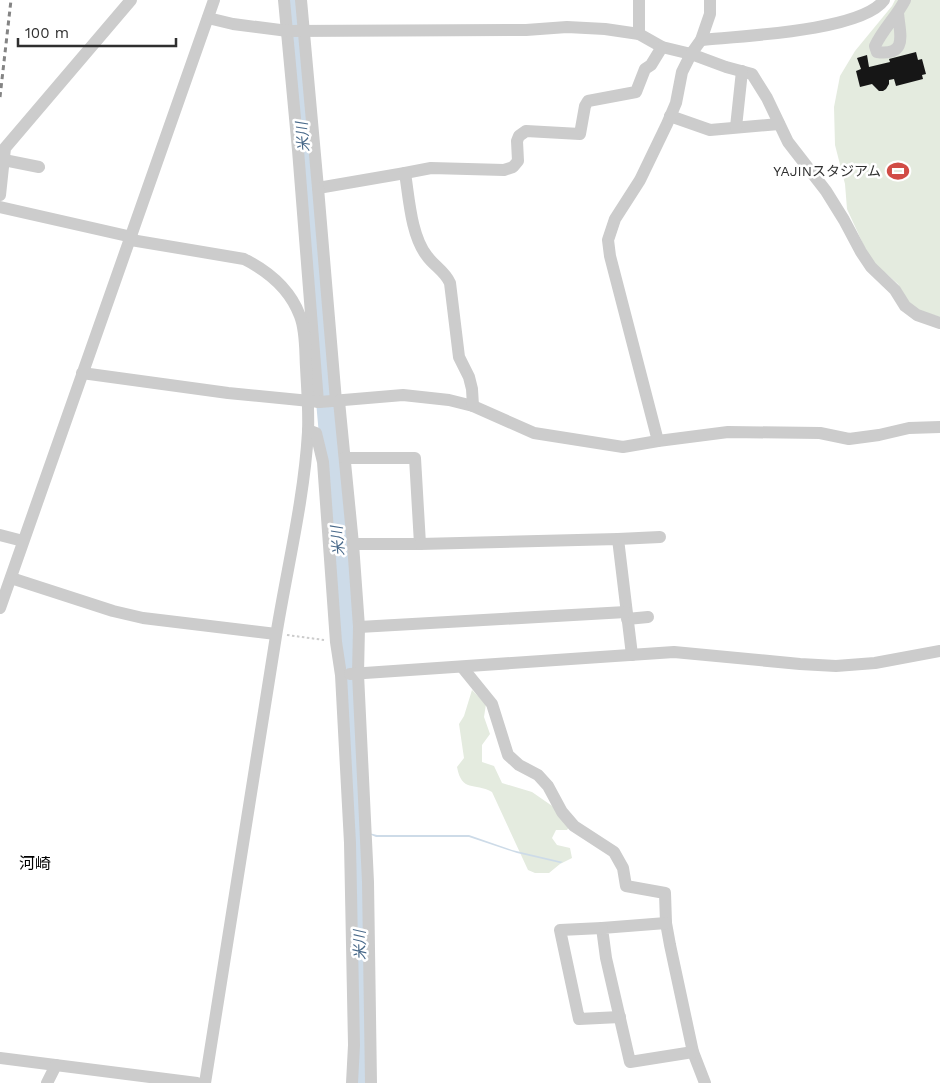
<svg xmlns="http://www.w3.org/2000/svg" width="940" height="1083" viewBox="0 0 940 1083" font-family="'Work Sans','Noto Sans JP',sans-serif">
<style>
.green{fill:#e4ebdf}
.water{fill:#cddbe8}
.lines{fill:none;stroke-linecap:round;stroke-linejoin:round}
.river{stroke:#cddbe8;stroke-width:19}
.building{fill:#161616}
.path{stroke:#ccc;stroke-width:2;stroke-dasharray:2.5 2.5;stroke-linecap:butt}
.minor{stroke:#ccc;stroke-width:12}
.rail{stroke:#848484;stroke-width:3;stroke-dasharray:5 4;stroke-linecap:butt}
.labels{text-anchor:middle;stroke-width:5;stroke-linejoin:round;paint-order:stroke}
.poi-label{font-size:14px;fill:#2f2f2f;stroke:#fff;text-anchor:end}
.water-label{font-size:15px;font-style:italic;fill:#466788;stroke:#fff}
.quarter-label{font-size:16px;fill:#000;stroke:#fff}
</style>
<rect width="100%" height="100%" fill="#fff"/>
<!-- green -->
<g class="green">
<polygon points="895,0 940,0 940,317 918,310 909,303 898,284 874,263 864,246 847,209 845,184 835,145 834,107 840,76 855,51 892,6"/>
<path d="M472 690 486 704 484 717 490 734 482 745V762L494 766 502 783 532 792 558 810 569 827 567 830H556L552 838 557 845 570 848 572 858 560 864 549 873H535L528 870 492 792C474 782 462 793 457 767L464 758 459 724 464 716Z"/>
</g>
<!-- water -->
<polygon class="water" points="369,833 377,835 469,835 512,850 563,862 560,863 517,853 469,837 376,837 369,834"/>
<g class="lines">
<!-- river -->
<polyline class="river" points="292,0 307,159 314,272 347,642 352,766 359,858 358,959 362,1083"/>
</g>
<!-- building -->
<polygon class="building" points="916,52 918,60 922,59 926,74 922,75 923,79 896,86 894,79 889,80 889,84 886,89 883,91 879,91 872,84 860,87 856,71 861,69 857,58 867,55 869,67 890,62 889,59"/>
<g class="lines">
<!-- path -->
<polyline class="path" points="287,635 324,640"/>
<!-- minor -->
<g class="minor">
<polyline points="284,0 298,150 318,402"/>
<polyline points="301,0 318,188 405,173"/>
<path d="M898 13C900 35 908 56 877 52L875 46C883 29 897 16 905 0"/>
<polyline points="208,18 233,24 288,31 526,30 567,27 605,29 639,34 662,47 691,54 726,67 752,74 767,98 788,142 826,191 844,220 861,252 871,267 895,290 905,306 917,315 940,323"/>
<polyline points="639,34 639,0"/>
<path d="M701 40C741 36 862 31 884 0"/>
<polyline points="670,116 710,130 779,124"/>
<polyline points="736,127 742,71"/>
<polyline points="4,160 39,167"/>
<polyline points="318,188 336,401"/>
<polyline points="0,195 5,148 131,0"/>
<polyline points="0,207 132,237"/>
<path d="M131 240 244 259C268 271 290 289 300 316 306 331 305 351 306 367 307 388 309 410 308 432 304 500 287 568 276 636 252 785 229 934 205 1083"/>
<polyline points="82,373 228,393 320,402 403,395 449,400 473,406 534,433 623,447 658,441 728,432 820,433 849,439 879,435 909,428 940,427"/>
<polyline points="339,401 353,544 359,627 358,674 368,882 371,1083"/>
<path d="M473 406 472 389 469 377 459 357 450 283C445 271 434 266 427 256 411 236 409 198 405 173L431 168 504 170 513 167 518 161 517 141 519 136 526 131 580 134 585 106 588 101 636 92 645 69 651 65 662 47"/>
<polyline points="308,430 316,433 323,462 336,642 341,675 350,843 354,1045 352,1083"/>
<polyline points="658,441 610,256 608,240 615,219 640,180 667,124 676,103 682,72 691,54 701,40 710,14 710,0"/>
<polyline points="345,458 415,458 420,544 353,544"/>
<polyline points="0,535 23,541"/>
<polyline points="618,539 660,537"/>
<polyline points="420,544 618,539 632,655"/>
<polyline points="11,578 113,611 143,618 276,634"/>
<polyline points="0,608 214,0"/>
<polyline points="627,619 648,617"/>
<polyline points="359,627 626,612"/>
<polyline points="462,667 492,704 508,755 519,765 538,775 548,786 562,812 574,826 614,852 623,868 626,886 665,893 666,923 670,945 693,1052 705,1083"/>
<polyline points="350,674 674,652 800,664 836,666 875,663 940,651"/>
<polyline points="666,923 602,928 606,958 630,1062 693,1052"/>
<polyline points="602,928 560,930 579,1019 620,1017"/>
<polyline points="0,1058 197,1083"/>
<polyline points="47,1083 56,1065"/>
</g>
<!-- rail -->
<polyline class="rail" points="0,97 11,0"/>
</g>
<!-- icons -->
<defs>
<g id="stadium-bare" transform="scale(1.725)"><path d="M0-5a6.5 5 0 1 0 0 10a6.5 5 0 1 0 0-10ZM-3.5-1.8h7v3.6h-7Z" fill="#d14c46" stroke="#fff" stroke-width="2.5" paint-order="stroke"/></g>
</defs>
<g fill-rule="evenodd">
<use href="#stadium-bare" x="898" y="171"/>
</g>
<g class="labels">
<!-- poi labels -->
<g class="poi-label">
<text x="881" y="176">YAJINスタジアム</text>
</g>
<!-- water labels -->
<g class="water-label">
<text transform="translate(303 137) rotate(-95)" y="5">米川</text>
<text transform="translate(338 541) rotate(-95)" y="5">米川</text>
<text transform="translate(360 945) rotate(-91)" y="5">米川</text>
</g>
<!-- quarter labels -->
<g class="quarter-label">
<text x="35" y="869">河崎</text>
</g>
</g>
<!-- scale -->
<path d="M18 38v8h158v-8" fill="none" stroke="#2f2f2f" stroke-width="2.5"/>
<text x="25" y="38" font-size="15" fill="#2f2f2f" stroke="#ffffff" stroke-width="4" paint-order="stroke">100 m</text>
</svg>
